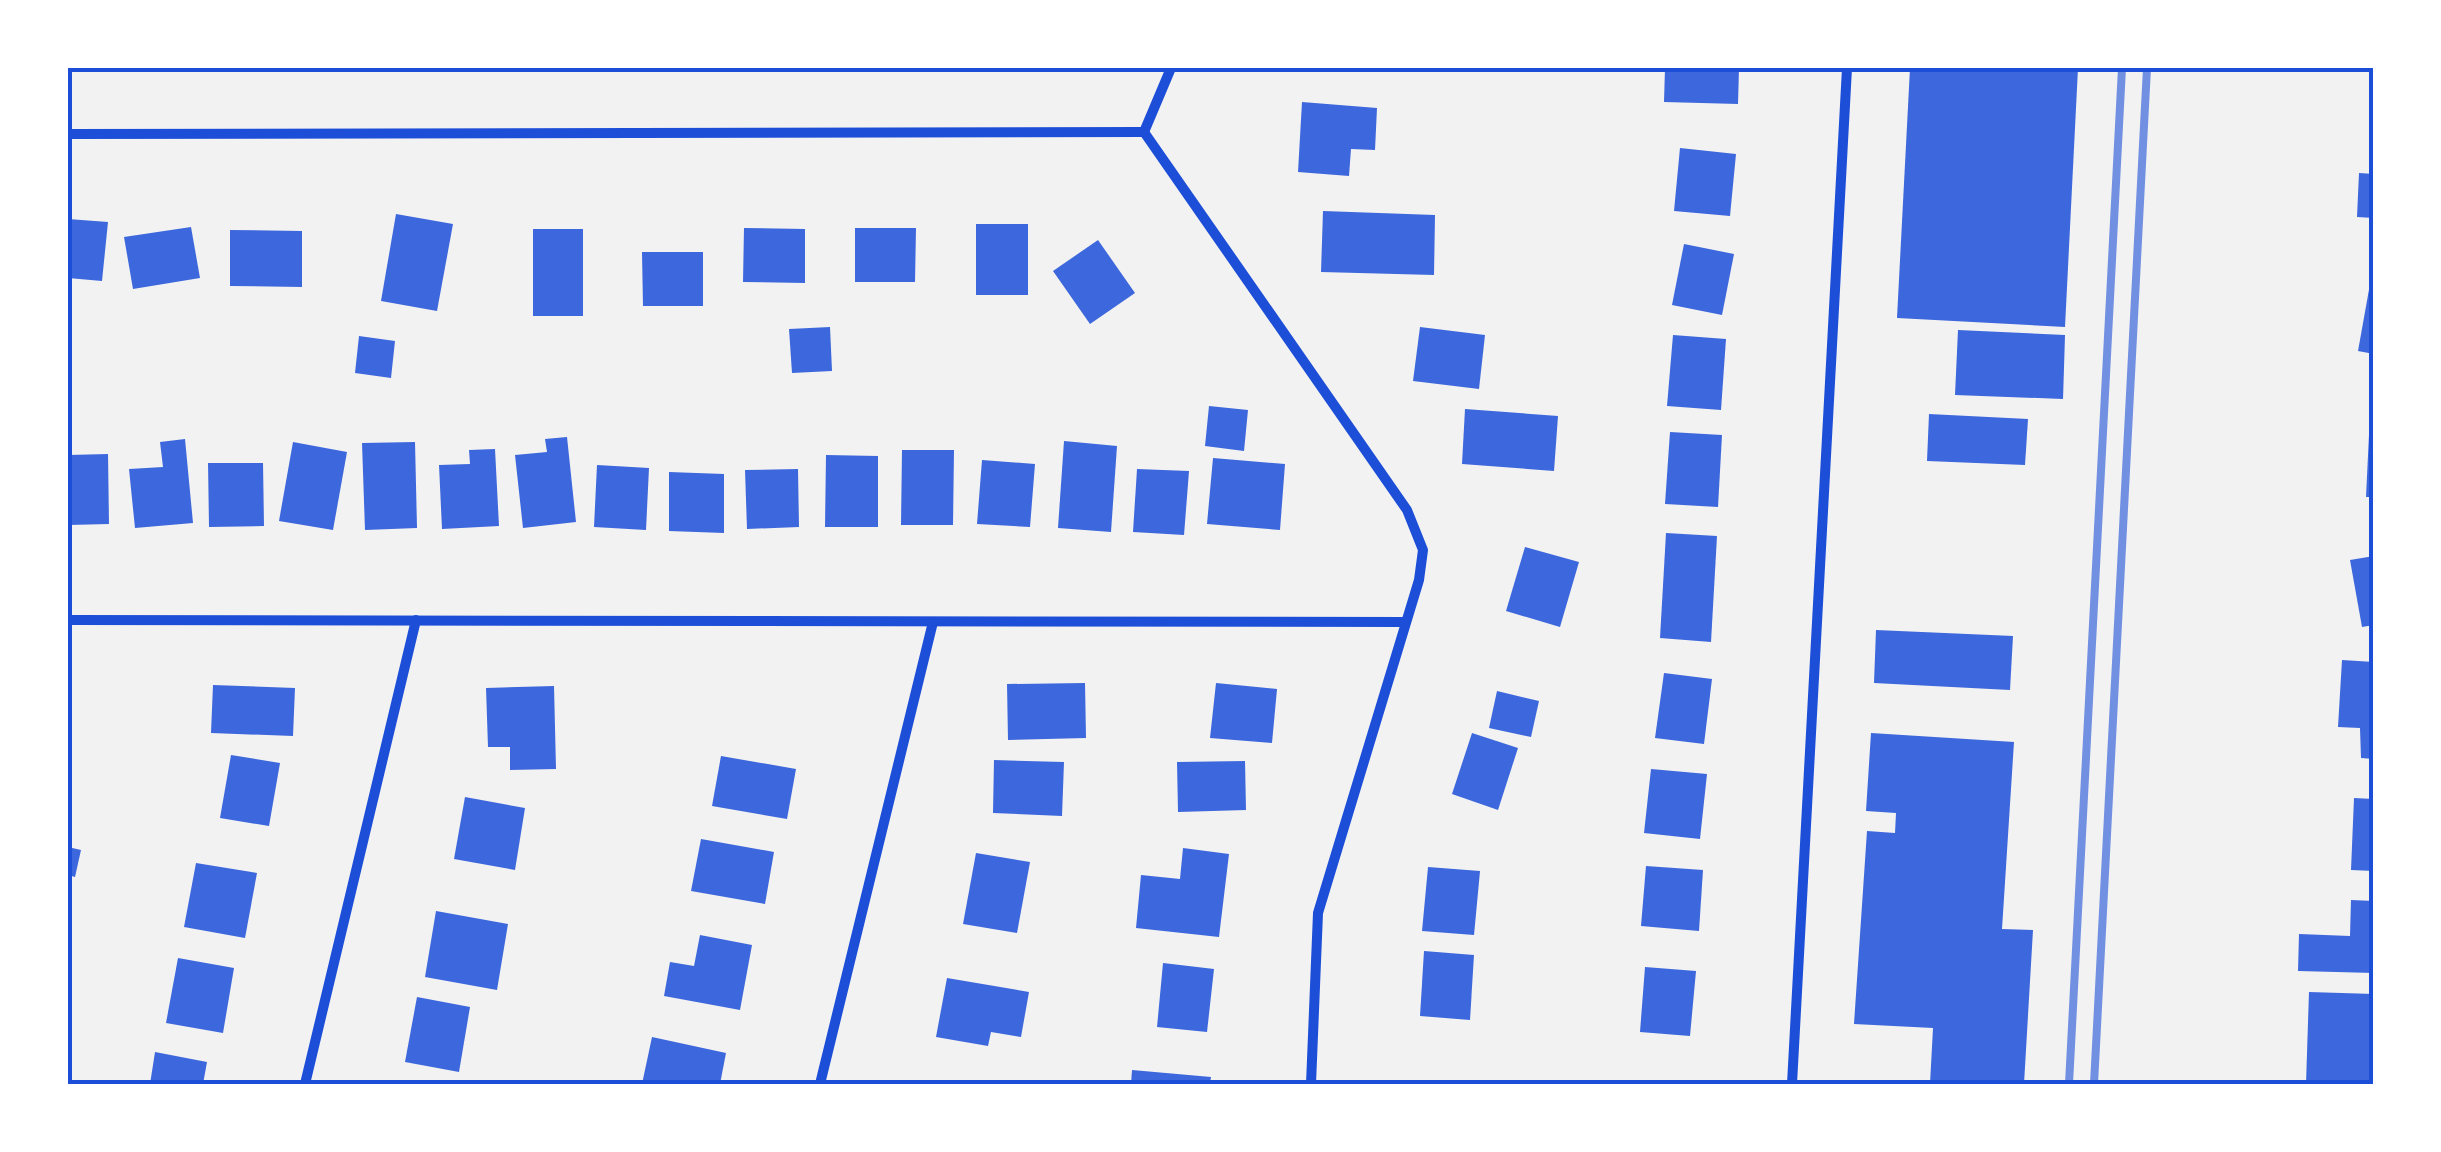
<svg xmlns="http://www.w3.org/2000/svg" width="2441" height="1152" viewBox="0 0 2441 1152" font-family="'Nunito Sans',sans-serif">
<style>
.building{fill:#3d67dc}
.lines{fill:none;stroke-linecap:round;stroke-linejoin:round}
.minor{stroke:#1d4ed8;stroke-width:10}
.rail{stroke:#7290e2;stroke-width:8}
.neatline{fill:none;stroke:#1d4ed8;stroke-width:4}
</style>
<rect width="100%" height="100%" fill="#f2f2f2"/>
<!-- building -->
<g class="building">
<polygon points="1665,68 1739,68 1738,104 1664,102"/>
<polygon points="1910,68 2078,68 2065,327 1897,318"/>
<polygon points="1302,102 1377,108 1375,150 1351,149 1349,176 1298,172"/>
<polygon points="1680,148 1736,154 1730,216 1674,211"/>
<polygon points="2359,173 2374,174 2374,218 2357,217"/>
<polygon points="1323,211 1435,215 1434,275 1321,272"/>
<polygon points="396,214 453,224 437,311 381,301"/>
<polygon points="68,219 108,222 102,281 68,278"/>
<rect x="976" y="224" width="52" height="71"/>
<polygon points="191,227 200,278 133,289 124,237"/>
<polygon points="744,228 805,229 805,283 743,282"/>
<polygon points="855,228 916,228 915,282 855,282"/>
<rect x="533" y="229" width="50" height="87"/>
<polygon points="230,230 302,231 302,287 230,286"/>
<polygon points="1098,240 1135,293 1090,324 1053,271"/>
<polygon points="1684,244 1734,254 1722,315 1672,305"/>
<polygon points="642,252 703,252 703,306 643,306"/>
<polygon points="2370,284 2374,284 2374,354 2358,351"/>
<polygon points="830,327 832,371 792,373 789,329"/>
<polygon points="1420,327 1485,335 1479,389 1413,381"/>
<polygon points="1958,330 2065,335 2063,399 1955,395"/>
<polygon points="1673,335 1726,339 1721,410 1667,406"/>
<polygon points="359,336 395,341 391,378 355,373"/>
<polygon points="1209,406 1248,410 1244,451 1205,446"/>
<polygon points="1465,409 1558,416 1554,471 1462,464"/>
<polygon points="1929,414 2028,419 2025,465 1927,461"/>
<polygon points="2370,414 2374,414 2374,497 2366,497"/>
<polygon points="1670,432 1722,435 1718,507 1665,504"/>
<polygon points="567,437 576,522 523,528 515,455 547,452 545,439"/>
<polygon points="185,439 193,523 135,528 129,469 163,467 160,442"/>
<polygon points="1064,441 1117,446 1111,532 1058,528"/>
<polygon points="293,442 347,452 333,530 279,521"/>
<polygon points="415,442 417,528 365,530 362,443"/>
<polygon points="495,449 499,526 442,529 439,465 470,464 469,450"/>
<polygon points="902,450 954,450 953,525 901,525"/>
<polygon points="108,454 109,524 68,525 68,455"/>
<polygon points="826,455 878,456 878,527 825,527"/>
<polygon points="1213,458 1285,464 1280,530 1207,524"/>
<polygon points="982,460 1035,464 1030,527 977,524"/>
<polygon points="208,463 263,463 264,526 209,527"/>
<polygon points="597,465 649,468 646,530 594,527"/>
<polygon points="798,469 799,527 747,529 745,470"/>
<polygon points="1137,469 1189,471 1184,535 1133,532"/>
<polygon points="669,472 724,474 724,533 669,531"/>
<polygon points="1666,533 1717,536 1711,642 1660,638"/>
<polygon points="1525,547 1579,562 1560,627 1506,611"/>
<polygon points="2374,556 2374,625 2362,627 2350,560"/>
<polygon points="1876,630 2013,636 2010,690 1874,683"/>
<polygon points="2342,660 2374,662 2374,759 2361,758 2360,728 2338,727"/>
<polygon points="1664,673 1712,679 1704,744 1655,738"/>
<polygon points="1085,683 1086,738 1008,740 1007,684"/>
<polygon points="1216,683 1277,689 1272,743 1210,738"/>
<polygon points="213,685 295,688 293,736 211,733"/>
<polygon points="554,686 556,769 510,770 510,747 488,747 486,688"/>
<polygon points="1497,691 1539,701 1531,737 1489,728"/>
<polygon points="1472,733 1518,748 1498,810 1452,794"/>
<polygon points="1871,733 2014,742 2002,929 2033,930 2024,1084 1930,1084 1933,1028 1854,1024 1867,831 1895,833 1896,813 1866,811"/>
<polygon points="231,755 280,763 269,826 220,818"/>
<polygon points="721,756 796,769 787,819 712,806"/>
<polygon points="994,760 1064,762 1062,816 993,813"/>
<polygon points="1245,761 1246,810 1178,812 1177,762"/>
<polygon points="1651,769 1707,774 1700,839 1644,833"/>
<polygon points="465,797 525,808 515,870 454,859"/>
<polygon points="2354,798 2374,799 2374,871 2351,870"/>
<polygon points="701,839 774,852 765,904 691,891"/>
<polygon points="68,847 81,850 75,877 68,875"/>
<polygon points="1183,848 1229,854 1219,937 1136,928 1141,875 1180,879"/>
<polygon points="976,853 1030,862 1017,933 963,924"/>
<polygon points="196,863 257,873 245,938 184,927"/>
<polygon points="1646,866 1703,870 1699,931 1641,926"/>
<polygon points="1428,867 1480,871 1474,935 1422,931"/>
<polygon points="2351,900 2374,901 2374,973 2298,971 2299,934 2350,936"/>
<polygon points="436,911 508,924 497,990 425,977"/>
<polygon points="700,935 752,945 740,1010 664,996 670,962 694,966"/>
<polygon points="1424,951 1474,955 1470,1020 1420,1016"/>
<polygon points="178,958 234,968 223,1033 166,1023"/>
<polygon points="1163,963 1214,969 1207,1032 1157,1027"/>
<polygon points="1645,967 1696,971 1690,1036 1640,1032"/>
<polygon points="947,978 1029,992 1021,1037 991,1032 988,1046 936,1037"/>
<polygon points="2309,992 2374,994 2374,1084 2306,1084"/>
<polygon points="417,997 470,1007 459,1072 405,1062"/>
<polygon points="652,1037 726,1053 720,1084 642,1084"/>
<polygon points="155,1052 207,1062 203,1084 150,1084"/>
<polygon points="1132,1070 1211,1077 1210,1084 1131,1084"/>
</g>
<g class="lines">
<!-- minor -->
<g class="minor">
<polyline points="1144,132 1407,510 1423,550 1419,580 1318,913 1311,1084"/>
<polyline points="1144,132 1171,68"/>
<polyline points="68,134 1144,132"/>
<polyline points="68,620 1405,622"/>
<polyline points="305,1084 416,620"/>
<polyline points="820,1084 933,622"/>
<polyline points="1792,1084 1847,68"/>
</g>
<!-- rail -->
<g class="rail">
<polyline points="2069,1084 2122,68"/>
<polyline points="2094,1084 2147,68"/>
</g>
</g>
<!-- border -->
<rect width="2441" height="1152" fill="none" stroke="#ffffff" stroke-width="140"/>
<rect x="70" y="70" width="2301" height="1012" class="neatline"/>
</svg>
